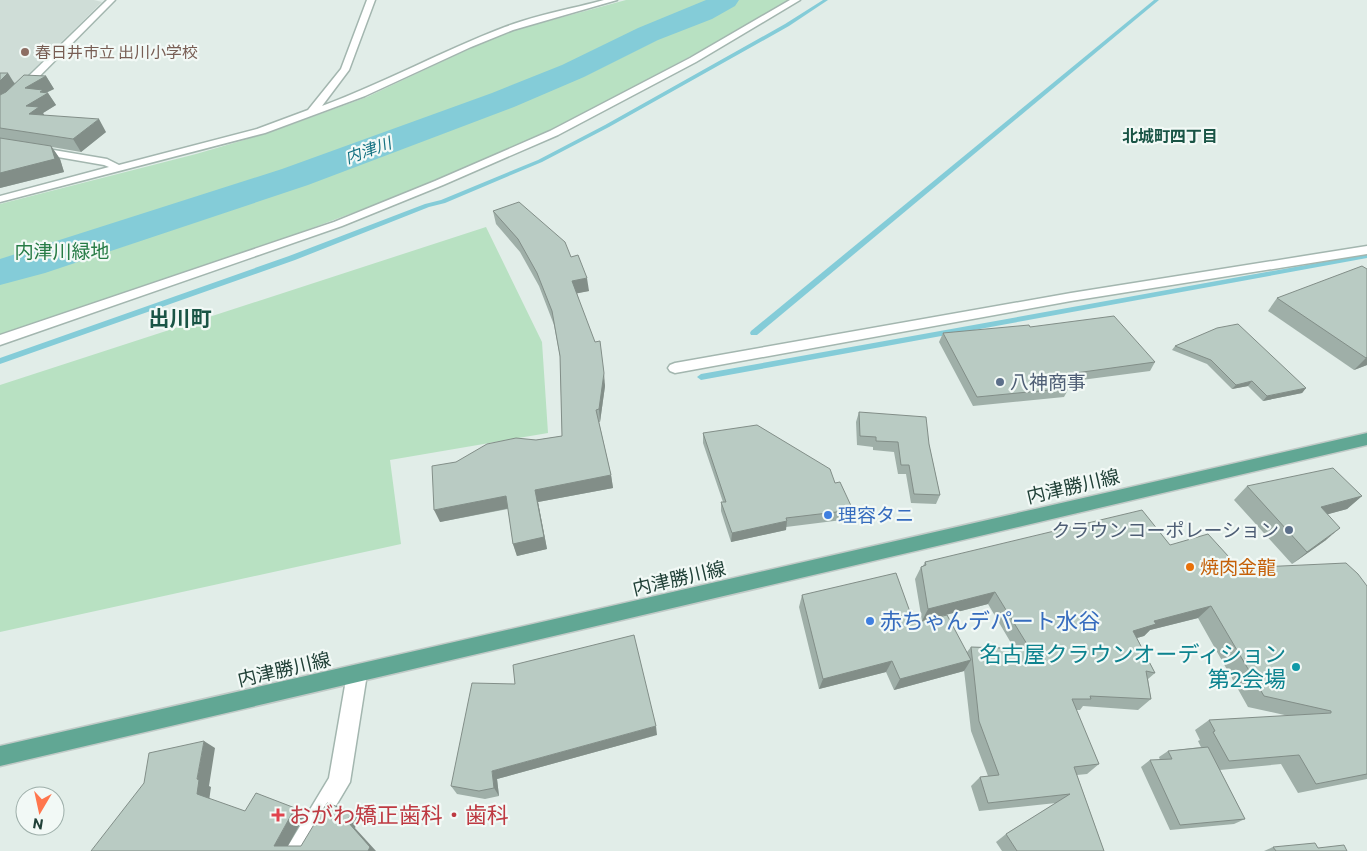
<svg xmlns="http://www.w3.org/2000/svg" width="1367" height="851" viewBox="0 0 1367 851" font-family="Commissioner,'Noto Sans JP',sans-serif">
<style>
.built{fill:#cfddd7}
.green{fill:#b8e1c2}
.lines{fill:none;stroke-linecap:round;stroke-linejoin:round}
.stream{fill:#84ccd8;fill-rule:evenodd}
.river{fill:#84ccd8;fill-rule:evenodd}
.minor-casing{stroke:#a3b6af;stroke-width:3}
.major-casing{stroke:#c1cac7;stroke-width:3}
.minor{fill:#fff;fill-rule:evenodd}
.major{fill:#61a794;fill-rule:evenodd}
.wall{fill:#9fafa8}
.shaded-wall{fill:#828e88}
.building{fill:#b9cbc3;stroke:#828e88}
.education-dot{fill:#8d6e63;stroke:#f2f9f6;stroke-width:2}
.service-dot{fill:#5c6f8a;stroke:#f2f9f6;stroke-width:2}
.shop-dot{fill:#3f7fe0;stroke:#f2f9f6;stroke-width:2}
.food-dot{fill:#e8710a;stroke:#f2f9f6;stroke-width:2}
.culture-dot{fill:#0f9aa8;stroke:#f2f9f6;stroke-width:2}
.health-dot{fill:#e0444e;stroke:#f2f9f6;stroke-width:2}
.labels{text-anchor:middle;stroke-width:4.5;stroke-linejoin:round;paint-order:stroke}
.far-education-label{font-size:16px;fill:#785e54;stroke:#f2f9f6;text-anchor:start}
.far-neighbourhood-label{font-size:16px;font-weight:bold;fill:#195445;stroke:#f2f9f6}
.far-water-label{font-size:16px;font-style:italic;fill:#137182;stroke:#f2f9f6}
.park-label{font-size:19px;fill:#267b45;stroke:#f2f9f6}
.service-label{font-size:19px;fill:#4e5e75;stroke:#f2f9f6;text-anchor:start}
.street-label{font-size:19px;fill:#204037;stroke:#f2f9f6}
.shop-label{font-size:19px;fill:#366cbe;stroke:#f2f9f6;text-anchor:start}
.food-label{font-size:19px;fill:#c56008;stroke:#f2f9f6;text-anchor:start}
.quarter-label{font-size:21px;font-weight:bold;fill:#195445;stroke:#f2f9f6}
.near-shop-label{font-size:22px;fill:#366cbe;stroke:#f2f9f6;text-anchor:start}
.near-culture-label{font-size:22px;fill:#0d838f;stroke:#f2f9f6;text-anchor:end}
.near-health-label{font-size:22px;fill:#be3a42;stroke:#f2f9f6;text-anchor:start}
</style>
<rect width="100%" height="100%" fill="#e1ede8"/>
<!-- built -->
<polygon class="built" points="0,0 94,0 102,2 0,102"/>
<!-- green -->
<g class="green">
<polygon points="626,0 789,0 725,38 550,131 438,181 256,249 0,336 0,204 196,154 268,133 367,97 475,46 515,30"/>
<polygon points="486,227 542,342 548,433 390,460 401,544 0,632 0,385"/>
</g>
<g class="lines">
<!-- stream -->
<g class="stream">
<polygon points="823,0 828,0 789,26 609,127 542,162 445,203 429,207 295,260 0,364 0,358 289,256 425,204 441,200 538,160 605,125 785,24"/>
<polygon points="1154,0 1159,0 757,335 751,335 750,333 751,331"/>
<polygon points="1367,254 1367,258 701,380 697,377 701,374"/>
</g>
<!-- river -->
<polygon class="river" points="706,0 739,0 735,6 712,19 658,40 584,77 514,107 308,185 45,273 0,285 0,259 282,169 492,93 562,65 638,28"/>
<!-- minor casing -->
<g class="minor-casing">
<g id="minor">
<polygon points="107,0 115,0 13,103 0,111 0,104"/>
<path d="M367 0H375L349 70 322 106C384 83 442 51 505 27 536 15 571 9 604 0H617L513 30 471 47 365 96 265 133 0 202V196L109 167 104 165 0 147V141L107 159 119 165 257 129 308 110 341 69Z"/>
<polygon points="790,0 800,0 696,62 558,135 443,185 342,226 0,345 0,335 334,222 435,181 550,131 690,58"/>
<polygon points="1367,246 1367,254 1071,301 675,373 670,371 668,368 670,365 675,363 1071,293"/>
<polygon points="357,665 364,667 367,674 350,782 309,851 285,851 329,778 347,674 350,667"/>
</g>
</g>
<!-- major casing -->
<g class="major-casing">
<polygon id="major" points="1367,433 1367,445 0,766 0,746"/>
</g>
<!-- minor -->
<use href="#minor" class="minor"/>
<!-- major -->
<use href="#major" class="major"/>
</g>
<!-- wall -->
<g class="wall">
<polygon points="0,73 15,83 46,76 54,89 46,93 48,93 56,105 43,113 44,115 106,132 81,152 52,147 60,159 64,172 0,188"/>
<polygon points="493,211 571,257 589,291 577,293 605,386 600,422 599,422 611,475 613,488 538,502 547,549 517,556 513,544 508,509 440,522 456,462 536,440 562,436 560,357 554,325 539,286 520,252 496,224"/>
<polygon points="1367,269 1367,365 1354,370 1268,311 1277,298"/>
<polygon points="1030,327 1155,362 1150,371 1066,382 1069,388 1064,397 973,406 939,342 943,333"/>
<polygon points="1175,346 1306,388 1302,393 1263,401 1248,386 1232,389 1207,364 1172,350"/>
<polygon points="859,412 929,444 940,495 936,504 911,503 906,474 898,474 894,452 873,450 873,447 857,445 856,422"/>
<polygon points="703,433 835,483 853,510 850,519 786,527 786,530 731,542 721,511 721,502 723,502 703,443"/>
<polygon points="1247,486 1362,496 1347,509 1328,514 1326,540 1292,564 1234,500"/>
<polygon points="1170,545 1239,568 1367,586 1367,779 1298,793 1281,764 1220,770 1245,819 1234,824 1170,830 1141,767 1150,760 1160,760 1159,757 1168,751 1201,747 1198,741 1200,740 1195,730 1209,720 1289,716 1248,707 1198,618 1150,630 1144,636 1137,638 1155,673 1148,679 1151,699 1138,710 1083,706 1080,710 1076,710 1099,764 1087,774 1077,775 1104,851 1002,851 996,842 1006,834 1056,803 979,811 971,786 980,777 988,776 971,731 964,670 964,671 894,690 886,672 819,689 799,607 802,595 914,623 967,652 971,647 1014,648 988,604 922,621 915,579 921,567 923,566 925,562"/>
<polygon points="657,735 497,779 499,796 485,799 457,794 451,786"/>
<polygon points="1273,847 1318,848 1347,851 1264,851"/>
</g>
<!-- shaded-wall -->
<g class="shaded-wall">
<polygon points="8,73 16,86 0,101 0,81"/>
<polygon points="46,76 54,89 45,93 48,93 56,105 43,113 47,120 29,114 26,106 25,88"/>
<polygon points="99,119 106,132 81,152 73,139"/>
<polygon points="51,146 60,159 64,172 0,188 0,173"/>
<polygon points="587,278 589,291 574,294 572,281"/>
<polygon points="1367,357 1367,365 1354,370"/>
<polygon points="604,373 605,386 600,422 599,409"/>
<polygon points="1252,381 1248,386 1232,389 1236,385"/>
<polygon points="1306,388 1302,393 1263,401 1267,396"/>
<polygon points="611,475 613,488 538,502 547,549 517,556 513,544 535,490"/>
<polygon points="506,496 510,508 440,522 434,510"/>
<polygon points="1362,496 1347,509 1307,520 1321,507"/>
<polygon points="787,521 786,530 731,542 732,533"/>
<polygon points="1340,528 1326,540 1292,564 1307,552"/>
<polygon points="995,592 988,604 922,621 928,609"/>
<polygon points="1211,606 1198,618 1150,630 1144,636 1122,642 1133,631 1154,621"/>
<polygon points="971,660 964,671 894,690 900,679"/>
<polygon points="892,661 886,672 819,689 823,679"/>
<polygon points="656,726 657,735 497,779 499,796 494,788 492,771"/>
<polygon points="204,741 215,748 209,786 211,787 209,801 197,794 197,779"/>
<polygon points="295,808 305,815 285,851 274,846"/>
<polygon points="352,812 360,819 355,828 376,851 368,851 347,821"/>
</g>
<!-- building -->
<g class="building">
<polygon points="0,73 8,73 0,81"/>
<polygon points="24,75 46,76 25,88 43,90 40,92 48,93 26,106 39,107 29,114 99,119 73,139 0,128 0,95 6,92"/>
<polygon points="0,138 51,146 55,159 0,173"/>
<polygon points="519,202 565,242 571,257 578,255 587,278 572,281 595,342 600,341 604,373 599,409 596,410 611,475 535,490 544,537 513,544 506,496 434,510 432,466 456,462 487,444 516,438 536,440 562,436 560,356 552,311 537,273 518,239 493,211"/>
<polygon points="1362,266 1367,269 1367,357 1366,358 1277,298"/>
<polygon points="1114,316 1155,362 1061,375 1069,388 977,397 943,333 1029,325 1030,327"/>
<polygon points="1238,324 1306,388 1267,396 1252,381 1236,385 1211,360 1175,346 1217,328"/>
<polygon points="859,412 926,417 929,444 940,495 914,494 909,465 901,465 898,442 876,441 876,437 860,436"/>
<polygon points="757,425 830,469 835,483 840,482 853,510 786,518 787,521 732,533 721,502 726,502 703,433"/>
<polygon points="1333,468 1362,496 1321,507 1340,528 1307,552 1247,486"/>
<polygon points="1142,510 1170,545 1208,534 1239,568 1346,563 1358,574 1367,586 1367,774 1316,784 1299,755 1229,761 1213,732 1215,731 1209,720 1331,713 1331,711 1264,696 1211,606 1154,621 1156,624 1133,631 1155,673 1146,671 1151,699 1090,696 1091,699 1072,699 1099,764 1074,767 1104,851 1017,851 1006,834 1070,794 988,803 980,777 999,775 979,721 971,647 1030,649 995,592 928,609 921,567 926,565 925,562"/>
<polygon points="896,573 914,623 947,615 971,660 900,679 892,661 823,679 802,595"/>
<polygon points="634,635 656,726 492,771 494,788 479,791 451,786 472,683 515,684 513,665"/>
<polygon points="204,741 197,779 199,780 197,794 245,811 256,793 295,808 274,846 301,846 327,803 352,812 347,821 370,847 368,851 91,851 144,783 149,753"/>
<polygon points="1208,747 1245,819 1180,825 1150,760 1172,759 1168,751"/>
<polygon points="1315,843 1318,848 1344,845 1347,851 1276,851 1273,847"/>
</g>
<!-- markers -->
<circle class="education-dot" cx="25" cy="52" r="5"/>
<g class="service-dot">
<circle cx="1000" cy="382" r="5"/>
<circle cx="1289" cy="530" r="5"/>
</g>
<g class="shop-dot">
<circle cx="828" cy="515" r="5"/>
<circle cx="870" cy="621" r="5"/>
</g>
<circle class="food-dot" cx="1190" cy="567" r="5"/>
<circle class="culture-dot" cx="1296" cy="667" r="5"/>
<path class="health-dot" d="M275.5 807.5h5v5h5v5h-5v5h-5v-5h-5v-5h5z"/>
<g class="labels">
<!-- far-education labels -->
<g class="far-education-label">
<text x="35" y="58">春日井市立 出川小学校</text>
</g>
<!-- far-neighbourhood labels -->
<g class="far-neighbourhood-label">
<text x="1170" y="142">北城町四丁目</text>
</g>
<!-- far-water labels -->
<g class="far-water-label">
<text transform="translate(368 150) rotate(-20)" y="6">内津川</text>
</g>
<!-- park labels -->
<g class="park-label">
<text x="62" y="258">内津川緑地</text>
</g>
<!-- service labels -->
<g class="service-label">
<text x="1010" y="389">八神商事</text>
<text x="1279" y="537" text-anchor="end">クラウンコーポレーション</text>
</g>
<!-- street labels -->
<g class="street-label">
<text transform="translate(1073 486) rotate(-13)" y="7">内津勝川線</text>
<text transform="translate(679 578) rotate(-13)" y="7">内津勝川線</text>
<text transform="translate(284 669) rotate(-13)" y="7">内津勝川線</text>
</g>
<!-- shop labels -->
<g class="shop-label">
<text x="838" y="522">理容タニ</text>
</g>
<!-- food labels -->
<g class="food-label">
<text x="1200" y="574">焼肉金龍</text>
</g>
<!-- quarter labels -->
<g class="quarter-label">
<text x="180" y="326">出川町</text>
</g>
<!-- near-shop labels -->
<g class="near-shop-label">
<text x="880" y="629">赤ちゃんデパート水谷</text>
</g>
<!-- near-culture labels -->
<g class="near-culture-label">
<text x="1286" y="662">名古屋クラウンオーディション<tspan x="1286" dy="25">第2会場</tspan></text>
</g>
<!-- near-health labels -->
<g class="near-health-label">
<text x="289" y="823">おがわ矯正歯科・歯科</text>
</g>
</g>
<!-- north arrow -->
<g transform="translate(40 811) rotate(189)"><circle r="24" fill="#f2f9f6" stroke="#9eafaa"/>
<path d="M0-4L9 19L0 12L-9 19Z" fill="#ff764d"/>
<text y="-8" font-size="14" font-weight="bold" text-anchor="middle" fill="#204037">N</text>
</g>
</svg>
